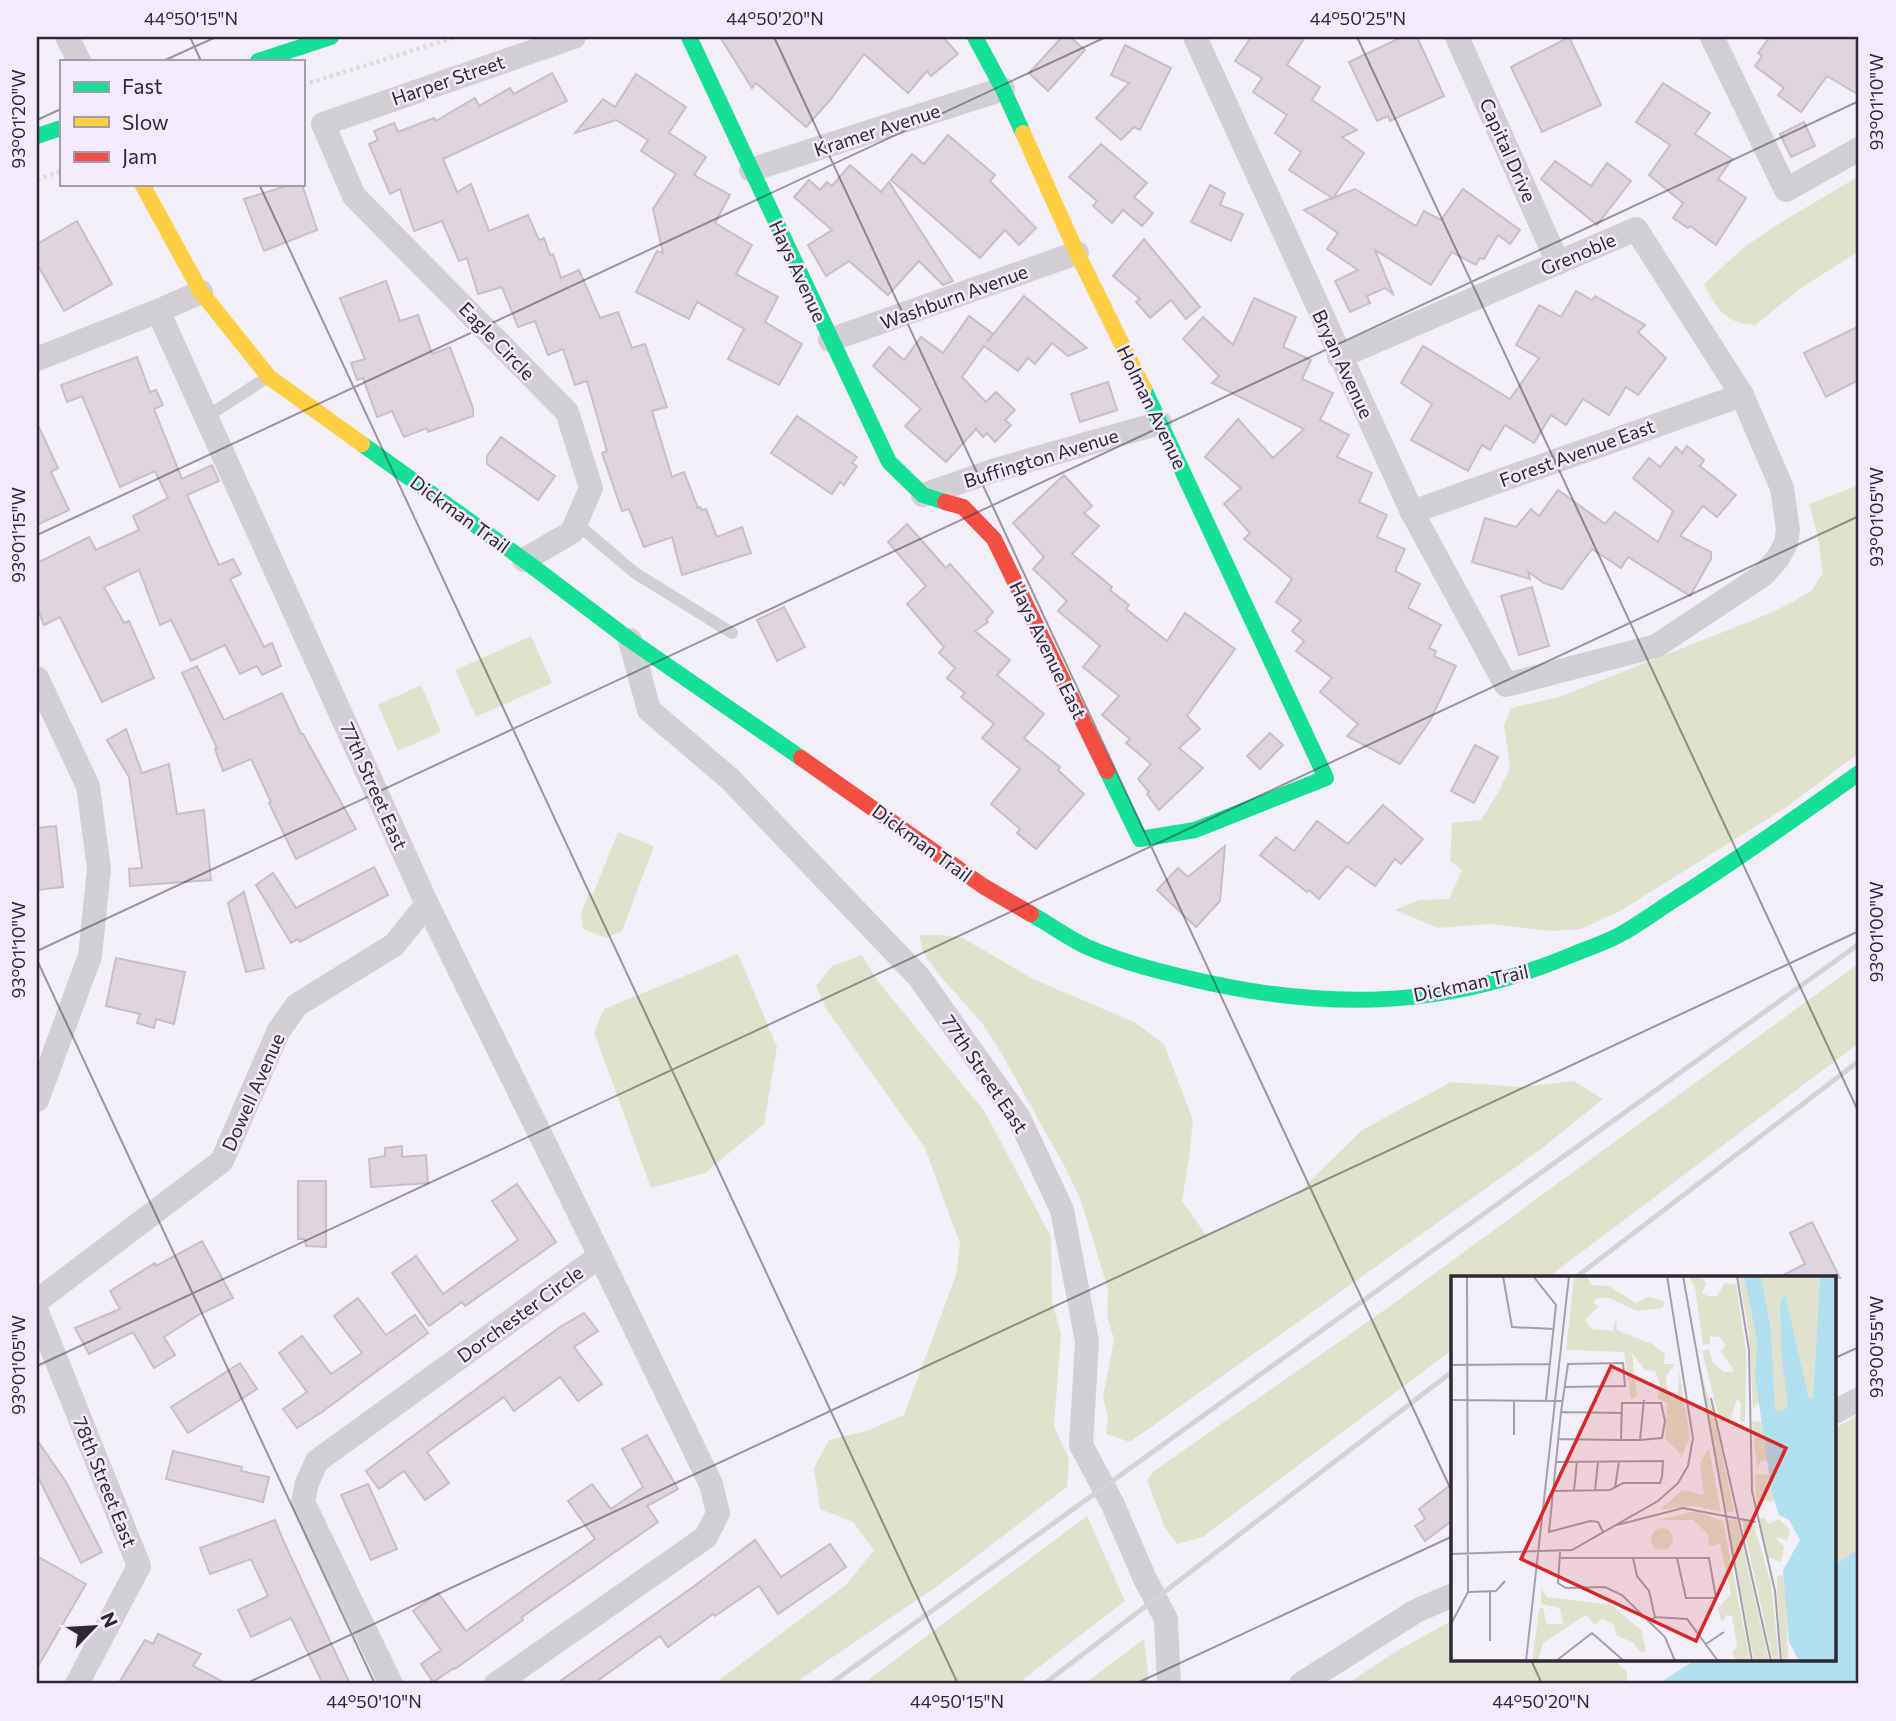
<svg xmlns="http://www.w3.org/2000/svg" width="1896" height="1721" viewBox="0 0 1896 1721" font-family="Commissioner,sans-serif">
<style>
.green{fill:#e1e2cd}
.water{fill:#b1e0ef}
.building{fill:#e0d4df;stroke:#c7c0c8;stroke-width:2}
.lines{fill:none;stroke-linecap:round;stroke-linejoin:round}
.path{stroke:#dcdbde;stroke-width:4.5;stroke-dasharray:3.5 3.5;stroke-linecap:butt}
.lane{stroke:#d2d0d4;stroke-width:12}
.street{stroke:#d2d0d4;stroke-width:24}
.fast{stroke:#16e098;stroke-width:16}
.slow{stroke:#ffcf43;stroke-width:16}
.jam{stroke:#f24e42;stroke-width:16}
.rail{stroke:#d4d3d5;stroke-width:5}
.ticks{fill:none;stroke:#2e2934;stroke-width:2;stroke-opacity:0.45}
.labels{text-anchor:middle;stroke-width:5;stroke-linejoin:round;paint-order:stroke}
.street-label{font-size:19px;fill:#2e2934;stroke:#f3ebfc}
.inset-road{fill:none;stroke:#a4a0aa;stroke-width:2}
.view{fill:#d62828;fill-opacity:0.15;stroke:#d62828;stroke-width:3.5}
.inset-edge{fill:none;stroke:#2e2934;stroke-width:3.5}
.neatline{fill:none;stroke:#2e2934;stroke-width:2.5}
.ticks-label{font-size:18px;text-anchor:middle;fill:#2e2934}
</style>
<rect width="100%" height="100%" fill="#f3eff8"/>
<!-- green -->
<g class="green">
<path d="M1859 176V251L1801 288 1755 325C1724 323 1717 309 1704 284L1743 248 1780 223Z"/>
<polygon points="1859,485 1859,753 1785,808 1622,910 1581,929 1552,931 1489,924 1438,928 1395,910 1419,900 1449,899 1462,870 1450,861 1452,823 1481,820 1500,789 1510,768 1504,725 1511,708 1559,697 1756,619 1789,604 1811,591 1823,573 1817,533 1809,504"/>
<polygon points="531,636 552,683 476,717 455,670"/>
<polygon points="421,685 441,732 398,751 378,705"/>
<polygon points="618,832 654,846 622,931 606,938 583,929 581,914 589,893 593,894"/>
<polygon points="919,935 942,935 963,938 1033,979 1134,1022 1164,1044 1193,1120 1189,1158 1182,1201 1206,1235 1294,1197 1362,1130 1451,1082 1522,1087 1574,1081 1603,1099 1541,1149 1130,1442 1106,1434 1108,1417 1103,1397 1114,1339 1107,1316 1108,1289 1081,1201 1066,1169 1000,1051 982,1023 940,976 924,954"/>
<polygon points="738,954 777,1047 764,1124 705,1173 651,1188 594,1032 604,1009"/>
<polygon points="862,955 877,980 985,1112 1051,1237 1052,1301 1061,1334 1054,1427 1069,1458 1067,1487 939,1585 793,1684 714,1684 846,1585 874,1550 853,1522 820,1509 814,1468 829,1440 866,1431 904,1415 956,1275 960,1244 925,1148 825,1007 816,986 832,966"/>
<polygon points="1859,963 1859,1043 1547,1278 1453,1278 1453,1349 1203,1537 1177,1544 1165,1528 1147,1480 1154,1471 1386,1309"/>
<polygon points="1859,1415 1859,1548 1835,1565 1835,1428"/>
<polygon points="1087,1516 1125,1601 1017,1684 863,1684"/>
<polygon points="1453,1620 1453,1660 1614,1660 1627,1672 1627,1684 1347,1684 1395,1652"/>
<polygon points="1144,1639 1149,1684 1084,1684"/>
</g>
<!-- water -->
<polygon class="water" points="1859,1548 1859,1684 1658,1684 1695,1660 1835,1660 1835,1565"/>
<!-- building -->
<g class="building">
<polygon points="720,37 943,37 958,54 931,76 927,71 908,93 864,54 831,99 806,127 756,83 752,88"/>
<polygon points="1062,37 1070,37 1085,50 1048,91 1029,73"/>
<polygon points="1251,37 1305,37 1287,65 1320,87 1312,100 1357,130 1342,137 1364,153 1333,198 1355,189 1416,226 1424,211 1441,220 1463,189 1520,230 1510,244 1498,235 1484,259 1480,258 1476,265 1452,252 1431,285 1375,250 1393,294 1385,288 1367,296 1370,303 1350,312 1335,281 1358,270 1327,249 1338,233 1304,210 1332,198 1289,170 1301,152 1275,133 1287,115 1253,92 1262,78 1235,61"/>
<polygon points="1402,37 1417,37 1444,96 1390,121 1388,116 1377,121 1349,62"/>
<polygon points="1569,37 1601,105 1542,132 1511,67"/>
<polygon points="1770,37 1859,37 1859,95 1827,76 1801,112 1778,95 1784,88 1755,66 1762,56 1758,53"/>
<polygon points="1125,45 1171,68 1140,130 1134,127 1121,140 1096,118 1129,83 1111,75"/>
<polygon points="552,73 567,101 443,159 457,192 471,184 489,231 528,215 539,240 544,238 550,255 553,254 561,278 579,270 600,318 618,312 632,348 645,344 667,407 652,411 672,477 684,472 698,508 700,507 702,510 706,509 717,537 742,527 751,553 682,575 672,537 644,547 629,509 622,511 602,453 607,451 587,381 575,385 563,349 548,355 535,321 518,327 502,287 478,294 467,258 459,261 442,221 414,231 400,189 390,194 369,144 378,140 374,131 394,123 398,132 434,118 436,121 475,98 479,106 510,88 514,94"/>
<polygon points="636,74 686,107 669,133 706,157 694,175 730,195 715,223 752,245 736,274 778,297 765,322 802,344 779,385 728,359 744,329 697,302 689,319 636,292 657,251 663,253 653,209 676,174 641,151 648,140 616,120 575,133 603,99 615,107"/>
<polygon points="1663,83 1710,113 1695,134 1732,159 1718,179 1746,198 1716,245 1690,226 1688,228 1673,218 1683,203 1649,175 1670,145 1636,122"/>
<polygon points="1804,122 1815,146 1791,157 1780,134"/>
<polygon points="948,135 995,175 990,181 1036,228 1019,245 1005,230 980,258 891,180 912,154 924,164"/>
<polygon points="1101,144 1147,183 1134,197 1153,213 1142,226 1123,210 1112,223 1093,206 1097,201 1069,177"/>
<polygon points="1555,161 1591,186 1607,163 1631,181 1597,225 1541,179"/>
<polygon points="850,165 881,192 889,182 953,281 943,285 919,261 888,295 849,261 826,276 808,245 832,230 794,197 809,180 820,190 827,182 832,186"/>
<polygon points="293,184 302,184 317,230 264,251 244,199"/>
<polygon points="1210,185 1225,193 1220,205 1243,214 1231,241 1191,222"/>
<polygon points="77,221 112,284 64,311 37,264 37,244"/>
<polygon points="1144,239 1200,307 1186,319 1171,300 1150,318 1136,302 1140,299 1113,276"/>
<polygon points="386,281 400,321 418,315 432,354 450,347 473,408 473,416 428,432 427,428 404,437 392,411 377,417 363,378 357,380 351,363 365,359 340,298"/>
<polygon points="1576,291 1592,300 1595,296 1645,325 1638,332 1666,358 1638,395 1626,387 1609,415 1583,399 1566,425 1551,415 1534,443 1505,425 1490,450 1482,445 1468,471 1411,440 1432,404 1401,383 1423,346 1510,399 1539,358 1516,345 1539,305 1561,317"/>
<polygon points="1024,296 1087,348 1068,356 1052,343 1035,364 1028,358 1018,371 984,346 962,377 986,402 996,392 1015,410 1005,420 1011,425 995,442 987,433 983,437 976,429 946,462 905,426 921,409 873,366 889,347 904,360 921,337 943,353 969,316 993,334 987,342"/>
<polygon points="1254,298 1296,317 1283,347 1311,360 1302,379 1333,393 1320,420 1349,435 1337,457 1372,473 1359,502 1387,515 1377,537 1405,549 1395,571 1420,584 1408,608 1441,625 1429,648 1436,651 1434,656 1456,666 1430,721 1400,764 1347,736 1358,724 1320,692 1332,678 1296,651 1304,641 1292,631 1301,620 1276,602 1292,579 1244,539 1250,533 1224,504 1241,488 1205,457 1238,419 1273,458 1304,429 1212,383 1219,376 1183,339 1203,317 1233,345"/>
<polygon points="1859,326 1859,380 1826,397 1804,353"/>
<polygon points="137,357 150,392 156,390 163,405 154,409 182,479 212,465 219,481 187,495 219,565 233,559 241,574 230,579 264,647 272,643 281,666 262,675 257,666 240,674 225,645 191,661 171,620 160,625 139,570 104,587 124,623 129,621 154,678 102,702 60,617 44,625 37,608 37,563 89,537 96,550 139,530 133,516 168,498 155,471 120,487 82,396 67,402 61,385"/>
<polygon points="1108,382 1117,410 1080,422 1071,394"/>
<polygon points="797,416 857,457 852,463 857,466 844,485 840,482 832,494 771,453"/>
<polygon points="37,423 58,468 51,472 69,510 37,525"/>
<polygon points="501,437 555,476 538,500 487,464 487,456"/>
<polygon points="1687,446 1704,460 1700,466 1736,495 1717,517 1703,506 1680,536 1711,552 1711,559 1690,596 1628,557 1621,568 1592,549 1562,589 1544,583 1528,572 1530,579 1472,562 1485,518 1516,527 1531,509 1539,516 1558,490 1605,524 1615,512 1658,542 1673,511 1633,478 1649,458 1660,467 1676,447 1682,453"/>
<polygon points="1064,475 1092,506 1084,513 1099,526 1072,554 1112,587 1110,590 1129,605 1126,609 1167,641 1185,613 1235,649 1187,716 1200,729 1179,748 1203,768 1159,810 1147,794 1149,792 1138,779 1151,764 1126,743 1130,739 1102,715 1119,696 1083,667 1100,646 1058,611 1067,601 1033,569 1044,557 1013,523"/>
<polygon points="907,524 946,568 950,564 993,612 986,620 988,622 975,631 1010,660 997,675 1044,714 1024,738 1060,767 1058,770 1084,794 1036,849 1017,833 1020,829 991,804 1020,769 982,738 994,724 961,697 965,693 947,678 955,668 939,653 944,647 907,604 926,586 888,542"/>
<polygon points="1532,587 1549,646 1519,655 1501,596"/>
<polygon points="784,607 805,647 777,661 757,620"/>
<polygon points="197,666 224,720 282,693 301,734 303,734 356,829 296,859 269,803 271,802 251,759 223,771 215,749 217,748 182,673"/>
<polygon points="126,729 142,773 169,764 177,814 204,810 211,880 130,886 129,869 142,868 129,777 107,740"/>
<polygon points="1270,733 1283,745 1260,769 1247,756"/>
<polygon points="1475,745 1498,757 1474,803 1451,791"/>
<polygon points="1383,805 1423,839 1401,864 1395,859 1375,886 1347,866 1319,899 1309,890 1307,892 1260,855 1276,837 1294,851 1317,821 1348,844"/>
<polygon points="56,826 63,887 37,890 37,828"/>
<polygon points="1225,846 1220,901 1196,927 1157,890 1178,868 1188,877"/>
<polygon points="374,867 388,895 300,942 298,939 291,943 256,885 273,873 296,908"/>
<polygon points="244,892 264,968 246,972 228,903"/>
<polygon points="116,958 185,972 174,1024 156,1019 154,1028 137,1023 140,1014 106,1006"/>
<polygon points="402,1146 402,1157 426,1155 428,1183 371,1187 369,1159 385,1156 385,1148"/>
<polygon points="298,1181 326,1181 326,1247 306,1246 305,1239 298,1239"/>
<polygon points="517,1184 556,1242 465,1306 462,1302 429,1326 392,1273 416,1256 443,1294 518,1240 492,1201"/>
<polygon points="1812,1222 1840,1278 1777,1278 1805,1264 1790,1233"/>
<polygon points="202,1241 233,1298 200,1314 164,1337 175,1355 154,1368 133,1332 89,1354 75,1328 120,1309 110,1291 155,1263 156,1266"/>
<polygon points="358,1298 386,1335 415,1315 428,1333 322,1412 297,1428 283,1409 307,1392 279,1353 302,1336 331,1374 362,1353 334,1316"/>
<polygon points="584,1313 598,1331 574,1347 602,1384 578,1401 560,1377 514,1411 504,1397 427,1452 449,1483 425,1500 404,1471 379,1489 366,1471 560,1327"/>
<polygon points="240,1363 257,1389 188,1433 171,1407"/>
<polygon points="647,1435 678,1489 647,1506 658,1522 522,1617 523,1620 455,1669 454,1668 433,1682 421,1664 441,1650 413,1611 438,1593 466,1631 595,1539 568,1501 592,1484 611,1509 643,1487 622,1449"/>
<polygon points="37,1440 66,1482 102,1552 81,1563 37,1475"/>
<polygon points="173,1451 242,1467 241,1471 269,1477 263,1502 166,1479"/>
<polygon points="1453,1483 1453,1520 1425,1541 1415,1526 1425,1519 1419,1509"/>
<polygon points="368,1484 397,1549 371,1560 341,1495"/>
<polygon points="275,1520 283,1540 350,1684 323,1684 291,1618 251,1637 238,1610 268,1596 251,1559 210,1574 200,1548"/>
<polygon points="755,1540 781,1577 830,1544 846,1567 778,1614 759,1586 715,1616 713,1614 668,1647 660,1636 593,1684 556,1684 693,1587"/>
<polygon points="37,1556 86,1584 37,1668"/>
<polygon points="158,1634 201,1654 193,1666 227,1684 118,1684 145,1640 153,1644"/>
</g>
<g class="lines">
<!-- path -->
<g class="path">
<polyline points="303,85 456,37"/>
<polyline points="37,180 61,171"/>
</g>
<!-- lane -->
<g class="lane">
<polyline points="206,417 268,377"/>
<polyline points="576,523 635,573 732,633"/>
</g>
<!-- street -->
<g class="street">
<polyline points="67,37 79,61"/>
<polyline points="1195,37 1412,512 1506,685 1656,646 1763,575 1778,558 1786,543 1788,530 1782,488 1742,395 1636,229 1339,357"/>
<polyline points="1457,37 1558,263"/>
<polyline points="1712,37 1786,190 1859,149"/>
<polyline points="751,170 1003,89"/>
<polyline points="158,311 427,904 600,1256"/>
<polyline points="830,340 1077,253"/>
<polyline points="37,359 158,311 201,292"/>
<polyline points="923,495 995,470 1160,423"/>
<polyline points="1412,512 1742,395"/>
<polyline points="524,560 572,532 591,488 567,412 354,196 323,124 574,37"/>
<polyline points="630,640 649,710 730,779 919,977 1019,1118 1062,1210 1087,1341 1081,1445 1113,1505 1145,1579 1166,1619 1169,1684"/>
<polyline points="37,678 88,786 99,869 90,956 37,1100"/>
<polyline points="37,1301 222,1161 279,1030 297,1005 394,945 427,904"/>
<polyline points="37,1312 139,1566 77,1684"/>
<polyline points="1835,1412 1859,1399"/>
<polyline points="391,1684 303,1502 307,1483 317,1461 600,1256 711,1484 718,1513 706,1537 496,1684"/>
<polyline points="1301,1684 1416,1611 1453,1595"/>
</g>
<!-- fast -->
<g class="fast">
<polyline points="689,37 889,462 923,495 945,502"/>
<polyline points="975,37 1003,89 1023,133"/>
<polyline points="258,61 331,37"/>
<polyline points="37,136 61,128"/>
<polyline points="362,444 524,560 630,640 801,758"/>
<polyline points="1107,771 1140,839 1195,830 1326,778 1144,389"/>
<path d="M1031 914C1049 924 1067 937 1085 946 1121 962 1158 971 1196 980 1330 1011 1447 1008 1574 954 1590 947 1608 942 1623 933 1642 922 1661 908 1680 896 1741 857 1800 815 1859 773"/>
</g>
<!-- slow -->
<g class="slow">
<polyline points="1023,133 1077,253 1144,389"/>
<polyline points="142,184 201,292 269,377 362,444"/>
</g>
<!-- jam -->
<g class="jam">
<polyline points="945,502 963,507 994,539 1107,771"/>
<polyline points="801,758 983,886 1031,914"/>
</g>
<!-- rail -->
<g class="rail">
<polyline points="1575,1278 1859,1061"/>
<path d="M830 1684C1172 1435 1517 1191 1859 944"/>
<polyline points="1044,1684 1453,1371"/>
</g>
</g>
<!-- ticks -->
<path class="ticks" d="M190 37 201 61M774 37 1453 1494M1357 37 1859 1113M163 61 216 37M37 120 61 109M259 184 958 1684M37 535 1106 37M37 951 1859 101M37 960 375 1684M1835 1358 1859 1347M37 1366 1859 516M1531 1660 1542 1684M245 1684 1859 931M1135 1684 1453 1536"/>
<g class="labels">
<!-- street labels -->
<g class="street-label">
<text transform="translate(448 80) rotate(-19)" y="7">Harper Street</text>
<text transform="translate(877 130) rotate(-18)" y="7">Kramer Avenue</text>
<text transform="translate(1508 150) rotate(66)" y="7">Capital Drive</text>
<text transform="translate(1578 254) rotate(-23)" y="7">Grenoble</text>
<text transform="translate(798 271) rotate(65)" y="7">Hays Avenue</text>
<text transform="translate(954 297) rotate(-20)" y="7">Washburn Avenue</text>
<text transform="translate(497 341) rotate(46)" y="7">Eagle Circle</text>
<text transform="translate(1343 364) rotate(65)" y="7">Bryan Avenue</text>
<text transform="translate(1152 407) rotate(64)" y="7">Holman Avenue</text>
<text transform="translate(1577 453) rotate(-20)" y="7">Forest Avenue East</text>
<text transform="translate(1041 458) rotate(-17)" y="7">Buffington Avenue</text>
<text transform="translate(460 514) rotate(36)" y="7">Dickman Trail</text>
<text transform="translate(1048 650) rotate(64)" y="7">Hays Avenue East</text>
<text transform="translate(374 786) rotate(66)" y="7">77th Street East</text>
<text transform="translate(922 843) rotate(36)" y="7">Dickman Trail</text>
<text transform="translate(1471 983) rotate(-12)" y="7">Dickman Trail</text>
<text transform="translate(985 1074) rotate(56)" y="7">77th Street East</text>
<text transform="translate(253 1092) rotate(-66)" y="7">Dowell Avenue</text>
<text transform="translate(520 1314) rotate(-36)" y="7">Dorchester Circle</text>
<text transform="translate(105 1482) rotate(68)" y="7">78th Street East</text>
</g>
</g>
<!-- overview -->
<g transform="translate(1451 1276)">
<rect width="385" height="385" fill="#f3eff8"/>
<path d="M123 0H135L141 9 158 10 185 27 196 21 213 25 212 32 186 35 158 22H145L142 27 148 30 134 44 140 53 162 55 165 41 166 54 201 68 214 78 213 88H224L215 100 216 115 219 120H227L228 95 239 161 229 184 230 178 214 163 216 127 207 123 209 108 204 95 194 94 181 77 186 120 180 123 173 76 115 74ZM237 0H250L255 7 251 18 257 20H266L274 7 285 8 295 76 294 146 289 145 290 127 286 123 279 144 269 146 251 75 258 73 262 87 273 96 283 95 270 75 275 69 269 61 259 60V68L252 69 244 12ZM288 0H293L306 65 308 126 302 133 298 59ZM310 0H369L362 122 358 123 334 18 329 30 330 75 338 110 337 131 328 135 324 133ZM246 82 264 143 283 236 274 235ZM311 145 318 184 310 185 306 193 301 146ZM258 172 270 236 243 230 209 234 231 214 253 219 249 187ZM321 198 322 226 312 225 306 232 304 199ZM245 235 272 245 299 385 285 384 281 377 286 370 281 340 275 339 272 346 269 342 267 332 280 318 269 268 258 270 257 258 242 244H208ZM313 241 318 248 328 243 339 254 336 264 324 261 333 271 330 286 316 281 308 244ZM276 244H286L318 385H303ZM291 244 303 249 320 307 328 385H322ZM200 263a11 11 0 1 1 22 0a11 11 0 1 1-22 0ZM331 298 335 309 337 385 331 383 326 318V301ZM90 312 96 321 161 329 191 355 195 376H189L182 366 166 360 163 349 151 343 144 349 135 339 92 367 87 385H81L88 333 92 332 96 348H112L109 332 90 328Z" fill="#e1e2cd"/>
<path d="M293 0H310L320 55 324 133 328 135 337 131 330 75 329 30 334 17 358 123 362 121 369 0H385V385H348L338 366 332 294 349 264 338 244 328 239 321 218 304 100 306 65Z" fill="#b1e0ef"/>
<path class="inset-road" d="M52 0 61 51 103 53M82 0 105 29 95 124M232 0 301 385M286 0 298 74 301 215 324 315 330 385M0 89 99 88M114 111 174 110 172 87 117 88 110 136 98 256 139 245 147 246 152 256M260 122 320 385M0 124 112 125M110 136 170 137M63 159V124M107 163 170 164H189L211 162 214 145 210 127H171L170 164M189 164 193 124M164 212 168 185M102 215 159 214 172 207H209L211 201 212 185 105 186M123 215 126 185M144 215 147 185M166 249 232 232 305 246M109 276 107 307 115 312 154 311 171 319 214 361 224 385M0 278 121 274 207 225 227 207 237 190 242 162 216 0M109 282H226M182 282 186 300 198 315 204 341M226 282H258L265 322H235ZM17 316 45 315 54 305M198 346 204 341 236 343 267 385M0 348 17 316 16 0M39 365V316M255 368 273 356M75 385 118 0M105 385 141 357 173 385"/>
<path class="view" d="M160 90 335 172 245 365 70 283Z"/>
<rect width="385" height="385" class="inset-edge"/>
</g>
<!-- border -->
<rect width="1896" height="1721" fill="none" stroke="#f3ebfc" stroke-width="77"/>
<!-- legend -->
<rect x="60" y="60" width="245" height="126" fill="#f3ebfc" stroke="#a49dac" stroke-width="2"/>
<rect x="74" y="82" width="35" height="10" fill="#16e098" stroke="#a49dac" stroke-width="2"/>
<text x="122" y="94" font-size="21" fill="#2e2934">Fast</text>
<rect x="74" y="117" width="35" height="10" fill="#ffcf43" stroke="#a49dac" stroke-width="2"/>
<text x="122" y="130" font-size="21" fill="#2e2934">Slow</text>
<rect x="74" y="152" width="35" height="10" fill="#f24e42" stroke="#a49dac" stroke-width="2"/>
<text x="122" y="164" font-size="21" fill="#2e2934">Jam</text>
<!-- north arrow -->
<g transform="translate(94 1627) rotate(65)" stroke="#f3ebfc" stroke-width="5" paint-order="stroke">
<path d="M0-5L12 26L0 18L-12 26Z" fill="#2e2934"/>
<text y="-10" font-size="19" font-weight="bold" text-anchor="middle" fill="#2e2934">N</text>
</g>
<rect x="38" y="38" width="1819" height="1644" class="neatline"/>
<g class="ticks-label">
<text x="191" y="25">44°50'15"N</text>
<text x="775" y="25">44°50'20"N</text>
<text x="1358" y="25">44°50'25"N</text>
<text transform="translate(1877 102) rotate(-90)" y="6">93°01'10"W</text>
<text transform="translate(19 119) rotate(-90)" y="6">93°01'20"W</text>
<text transform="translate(1877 517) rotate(-90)" y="6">93°01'05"W</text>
<text transform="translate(19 535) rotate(-90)" y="6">93°01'15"W</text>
<text transform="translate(1877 932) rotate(-90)" y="6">93°01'00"W</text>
<text transform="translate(19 950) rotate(-90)" y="6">93°01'10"W</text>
<text transform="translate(1877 1347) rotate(-90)" y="6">93°00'55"W</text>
<text transform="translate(19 1365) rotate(-90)" y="6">93°01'05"W</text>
<text x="374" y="1708">44°50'10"N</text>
<text x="957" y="1708">44°50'15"N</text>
<text x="1541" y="1708">44°50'20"N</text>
</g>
</svg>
